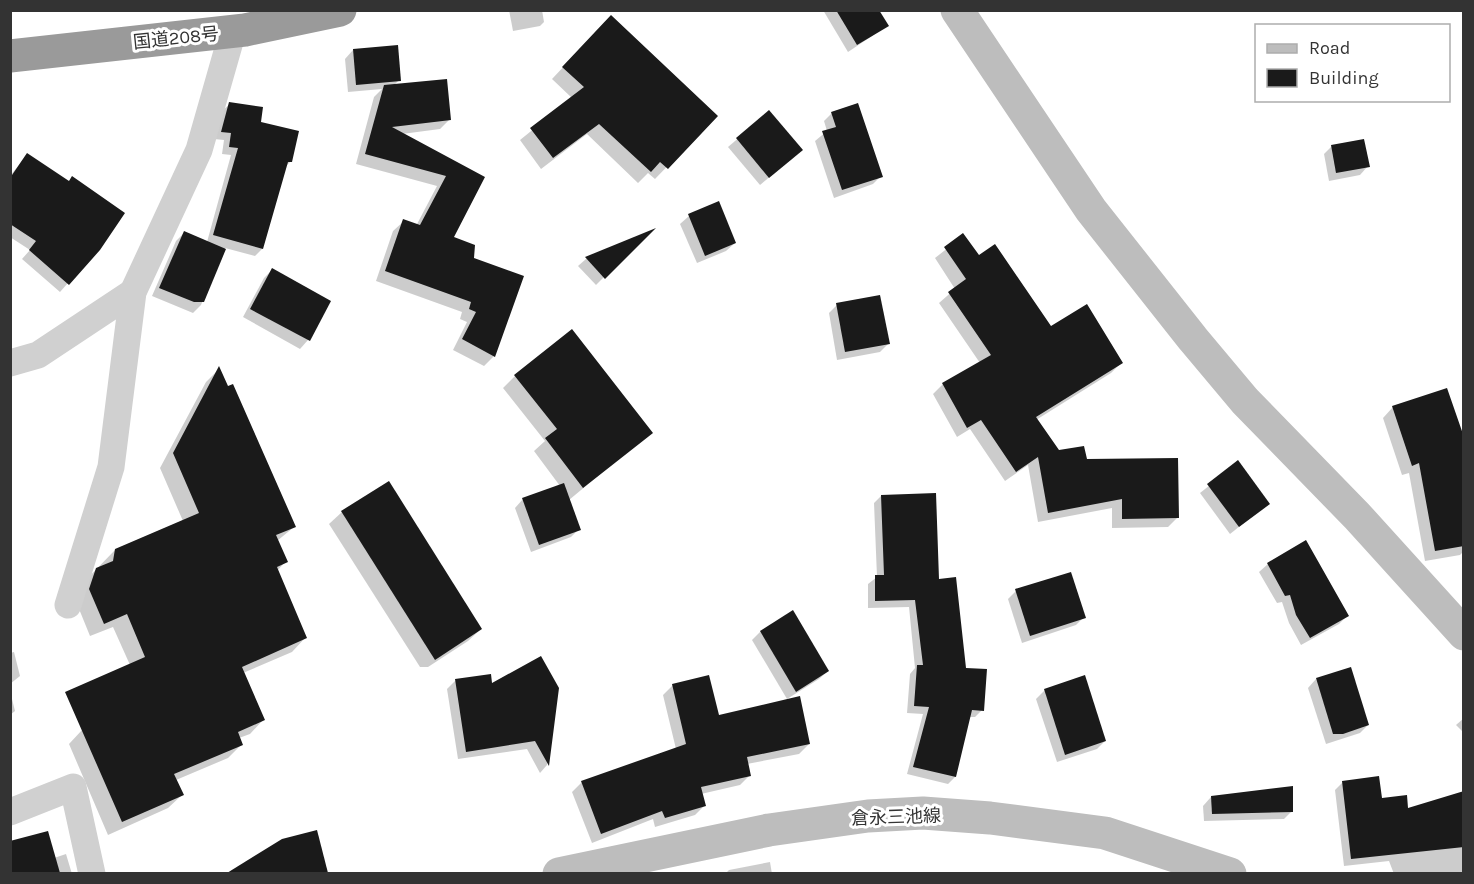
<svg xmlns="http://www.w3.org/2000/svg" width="1474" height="884" viewBox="0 0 1474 884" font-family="Karla,'Noto Sans JP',sans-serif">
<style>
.shadow{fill:#0003}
.building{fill:#1a1a1a}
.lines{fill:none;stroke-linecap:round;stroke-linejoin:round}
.street{stroke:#d0d0d0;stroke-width:27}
.secondary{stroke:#bdbdbd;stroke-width:33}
.highway{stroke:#9a9a9a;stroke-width:33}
.labels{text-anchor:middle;stroke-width:6;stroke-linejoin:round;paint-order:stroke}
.street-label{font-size:18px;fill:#333;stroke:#fff}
</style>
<rect width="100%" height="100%" fill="#fff"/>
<!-- shadow -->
<g class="shadow">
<polygon points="509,10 542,10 544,22 540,26 513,31"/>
<polygon points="823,10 877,10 887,26 848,52"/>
<polygon points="600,28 716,116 655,179 648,173 638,183 587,134 541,169 520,140 572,98 552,79"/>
<polygon points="353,50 399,80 393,86 450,119 440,129 402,134 483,177 452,238 473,259 494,356 484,366 453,350 467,322 460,319 462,312 376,281 393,231 404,221 416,226 437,186 356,164 374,97 382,89 348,92 345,59"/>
<polygon points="230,104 260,124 290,162 285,167 262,249 255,256 225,248 201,305 193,313 152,296 176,241 184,233 207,242 231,155 222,154 224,140 214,139 222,111"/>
<polygon points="769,112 793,158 760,185 728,147"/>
<polygon points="832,113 881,176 873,184 834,198 815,141 827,131 824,121"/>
<polygon points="1332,146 1368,166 1360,175 1329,181 1324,154"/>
<polygon points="27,155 98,249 60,292 22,259 30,250 10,237 10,176"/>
<polygon points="718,203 735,243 726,251 697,263 680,224 689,216"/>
<polygon points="649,232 596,285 578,266 586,259"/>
<polygon points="963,236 978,257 1051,328 1121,363 1111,373 1036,420 1058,452 1085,460 1178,517 1168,527 1112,528 1112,508 1038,522 1028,465 1005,481 970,429 957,437 933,394 943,384 980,363 939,303 955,289 935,258"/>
<polygon points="272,270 329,302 308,340 300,349 243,317 264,278"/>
<polygon points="837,305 888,344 880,352 837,360 829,313"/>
<polygon points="219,369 294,527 277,541 286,561 277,571 305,638 292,652 243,673 263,720 250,734 239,738 241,745 228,758 176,780 182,795 168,808 108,835 69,744 82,730 130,665 113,627 90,636 77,604 83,583 115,550 183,521 160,468 206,382"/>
<polygon points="515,376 651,432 569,500 579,529 571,537 531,552 515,508 523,499 560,486 534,451 545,441 503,388"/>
<polygon points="1393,407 1464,442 1464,551 1460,555 1425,561 1409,473 1402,475 1383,418"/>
<polygon points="1238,463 1268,504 1230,534 1200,493"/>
<polygon points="881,496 938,581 964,670 982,710 975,717 969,717 955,777 948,784 907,774 923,714 907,713 910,674 915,668 909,607 868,608 868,584 877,577 874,503"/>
<polygon points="342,512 481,629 468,641 428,667 420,667 329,524"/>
<polygon points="1305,542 1347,616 1339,624 1301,645 1289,623 1282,602 1277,603 1259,572 1268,564"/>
<polygon points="1016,591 1084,617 1076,625 1022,643 1008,599"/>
<polygon points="760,632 828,671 819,679 787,699 752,640"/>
<polygon points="14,652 20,676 10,684 10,653"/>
<polygon points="1316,679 1368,725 1360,733 1326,744 1308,688"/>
<polygon points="455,681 491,686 557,688 547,765 540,773 527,749 458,759 447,689"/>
<polygon points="673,685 718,717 809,744 799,754 747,764 750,775 740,785 701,794 705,805 695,815 655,827 653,819 592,843 572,792 582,782 676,749 663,695"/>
<polygon points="1045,690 1105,741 1097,749 1057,762 1036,699"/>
<polygon points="10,691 15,711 10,715"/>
<polygon points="1464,718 1464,733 1456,725"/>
<polygon points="1343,782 1407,810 1464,792 1464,874 1394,874 1389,861 1344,866 1335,790"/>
<polygon points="1211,797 1292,811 1284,819 1204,821 1203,806"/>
<polygon points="10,843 54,858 66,854 72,874 10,874"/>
<polygon points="770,862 772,874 725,874 729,870"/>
<polygon points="325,871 322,874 231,874 232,872"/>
</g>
<!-- building -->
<g class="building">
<polygon points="836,10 879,10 889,26 857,45"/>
<polygon points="611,15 718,116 668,169 660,162 651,172 599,124 553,158 530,128 584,87 562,67"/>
<polygon points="398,45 401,81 356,85 353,49"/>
<polygon points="447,79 451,120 392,127 485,177 454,237 475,245 474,258 524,276 495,357 462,339 476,312 469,309 471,302 385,271 403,219 420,225 446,176 365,154 384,85"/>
<polygon points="229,102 263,107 261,122 299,131 292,162 288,162 263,249 213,235 238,148 229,147 231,133 221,132"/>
<polygon points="858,103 883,177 842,190 822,131 836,127 831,112"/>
<polygon points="769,110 803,150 769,178 736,138"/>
<polygon points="1364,139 1370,167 1336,173 1331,145"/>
<polygon points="27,153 69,181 72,176 125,213 100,250 69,285 29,250 36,241 10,224 10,178"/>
<polygon points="719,201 736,243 705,256 688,214"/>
<polygon points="656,228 605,279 585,257"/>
<polygon points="184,231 226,249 204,302 194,302 159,288"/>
<polygon points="963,233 979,255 995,244 1051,326 1087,304 1123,363 1036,417 1059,450 1084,446 1087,459 1178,458 1179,518 1122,519 1122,499 1048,513 1038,457 1016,472 981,420 967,428 942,383 991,355 948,292 966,279 944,247"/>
<polygon points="272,268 331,301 310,341 250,309"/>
<polygon points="880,295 890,344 845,352 836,303"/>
<polygon points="572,329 653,433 583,488 545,438 557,429 514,375"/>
<polygon points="219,366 228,386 233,384 296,527 276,535 288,562 277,567 307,638 242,667 265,720 238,732 243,745 174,774 184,795 122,822 65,692 145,657 127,614 104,624 89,589 96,568 113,561 115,549 199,513 173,453"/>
<polygon points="1447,388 1464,437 1464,546 1435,551 1419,463 1412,466 1392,406"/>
<polygon points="1238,460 1270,504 1239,527 1207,484"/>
<polygon points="389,481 482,629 435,660 341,511"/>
<polygon points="564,483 581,530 539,545 522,498"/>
<polygon points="936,493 939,579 956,577 966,668 987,669 984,711 972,710 956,777 913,767 929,707 914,706 917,665 923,665 915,600 875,601 875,575 884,575 881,495"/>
<polygon points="1306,540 1349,616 1310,638 1296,615 1290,595 1285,596 1267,563"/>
<polygon points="1071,572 1086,618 1030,636 1015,589"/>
<polygon points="793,610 829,671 796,692 760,631"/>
<polygon points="541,656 559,688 549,766 535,741 466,752 455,679 491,674 492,683"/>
<polygon points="1351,667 1369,725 1343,734 1333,734 1316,678"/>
<polygon points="709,675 719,715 800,696 810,744 747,757 751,776 701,787 706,806 665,818 662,811 601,834 581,781 686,744 672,684"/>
<polygon points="1085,675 1106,741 1065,755 1044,689"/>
<polygon points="1379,776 1382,798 1407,795 1408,808 1464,791 1464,847 1351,859 1342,781"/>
<polygon points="1293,786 1293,812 1212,814 1211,796"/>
<polygon points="317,830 328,873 227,873 282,839"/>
<polygon points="48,831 60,873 10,873 10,841"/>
</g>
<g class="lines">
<!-- street -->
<g class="street">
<polyline points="10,363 38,355 133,292"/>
<polyline points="68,605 111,467 133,292 199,150 233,31"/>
<polyline points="10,812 73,787 92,874"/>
</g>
<!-- secondary -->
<g class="secondary">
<polyline points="957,10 1091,210 1193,339 1245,401 1357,516 1464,634"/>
<polyline points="559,874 769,830 868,816 923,813 990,818 1105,833 1230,874"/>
</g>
<!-- highway -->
<polyline class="highway" points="10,56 245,30 340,10"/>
</g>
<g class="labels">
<!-- street labels -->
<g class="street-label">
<text transform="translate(176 38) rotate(-6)" y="6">国道208号</text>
<text transform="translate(896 817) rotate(-2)" y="6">倉永三池線</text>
</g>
</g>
<!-- border -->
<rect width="1474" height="884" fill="none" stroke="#333333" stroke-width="24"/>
<!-- legend -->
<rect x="1255" y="24" width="195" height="78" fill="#ffffff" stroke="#adadad" stroke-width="1.5"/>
<rect x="1267" y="44" width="30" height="9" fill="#bdbdbd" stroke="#adadad" stroke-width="1.5"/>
<text x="1309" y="54" font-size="18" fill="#333333">Road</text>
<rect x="1267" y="69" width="30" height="18" fill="#1a1a1a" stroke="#adadad" stroke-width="1.5"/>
<text x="1309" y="84" font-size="18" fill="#333333">Building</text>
</svg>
